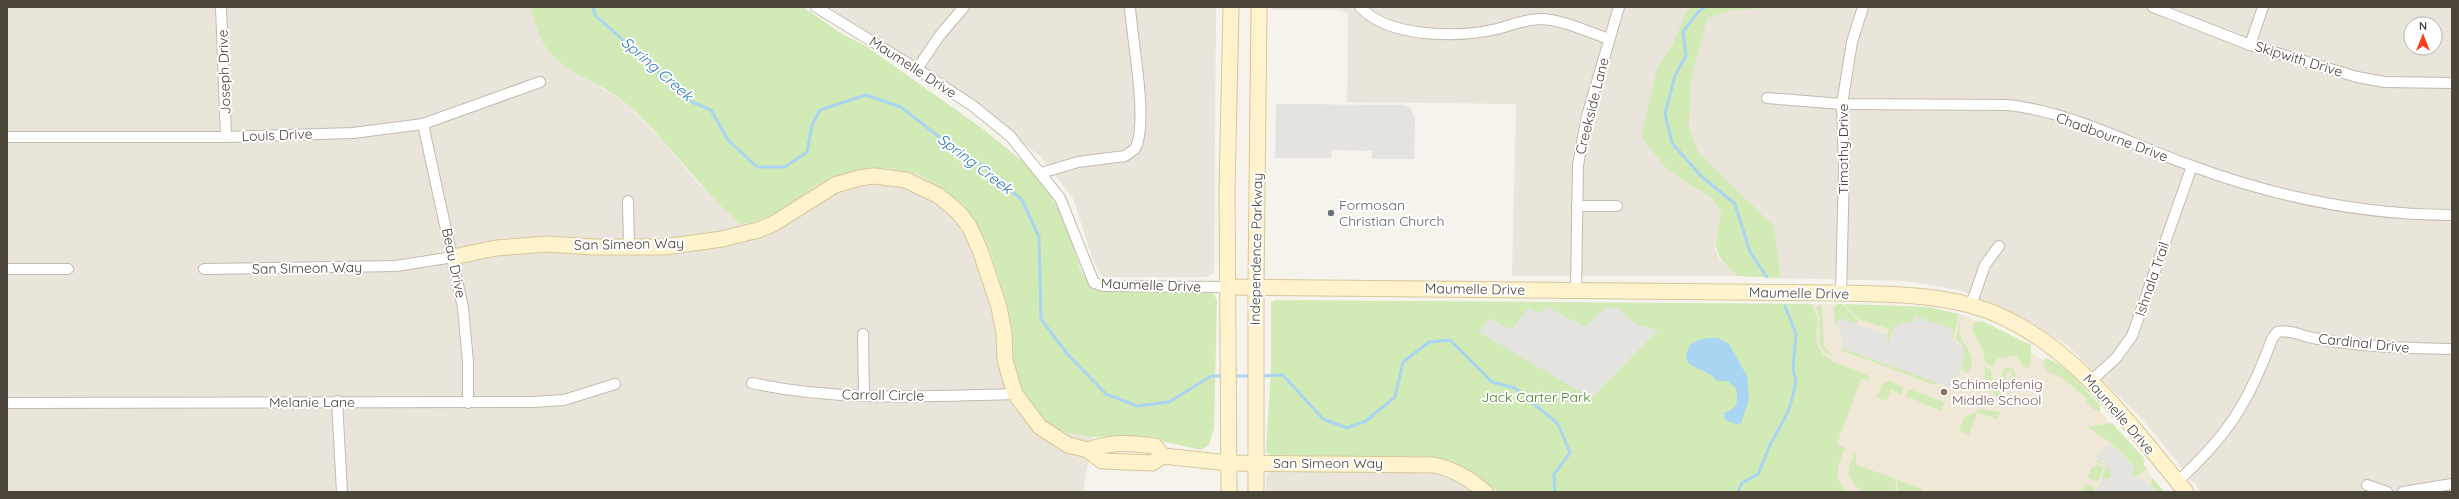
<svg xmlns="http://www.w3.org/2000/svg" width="2459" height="499" viewBox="0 0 2459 499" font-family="Quicksand,sans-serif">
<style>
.residential{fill:#eae5da;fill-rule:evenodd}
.education{fill:#efe8d6}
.green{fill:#d2eab5}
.parking{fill:#e5e3e0}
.water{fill:#a9d4f2}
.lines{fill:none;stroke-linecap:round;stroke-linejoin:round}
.stream{stroke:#a9d4f2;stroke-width:3}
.street-casing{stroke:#c2bbae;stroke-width:12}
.secondary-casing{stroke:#d6c79b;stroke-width:17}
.street{stroke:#fff;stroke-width:10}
.secondary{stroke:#fff3cd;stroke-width:15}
.worship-dot{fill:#6b7280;stroke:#fff;stroke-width:1.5}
.education-dot{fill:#8d6e63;stroke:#fff;stroke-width:1.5}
.labels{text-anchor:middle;stroke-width:4;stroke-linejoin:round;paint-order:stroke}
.street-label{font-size:14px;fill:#4b4439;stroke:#fff}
.worship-label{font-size:14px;fill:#5b616d;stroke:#fff;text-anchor:start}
.education-label{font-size:14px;fill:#785e54;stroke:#fff;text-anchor:start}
.park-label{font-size:14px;fill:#4a7f2a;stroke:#fff}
.water-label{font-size:15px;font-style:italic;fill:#2e7ab2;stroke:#fff}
</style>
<rect width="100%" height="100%" fill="#f6f3ec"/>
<!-- residential -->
<g class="residential">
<polygon points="7,7 530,7 547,49 573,71 626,103 663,141 696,181 742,225 772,216 822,182 861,170 890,168 920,175 957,200 988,245 1008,306 1014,369 1062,432 1093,437 1083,492 7,492"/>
<polygon points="829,7 1216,7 1214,273 1206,277 1103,277 1094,263 1073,198 1039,155"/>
<polygon points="1272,7 1688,7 1675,39 1657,69 1691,186 1710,196 1721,212 1715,249 1720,260 1737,276 1512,276 1516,104 1347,102 1348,13 1339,10 1272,10"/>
<path d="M1776 7H2452V492H2201L2144 421 2067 345 2008 310 1959 290 1905 281 1781 278 1774 226 1699 153 1689 128 1691 79 1708 18 1731 11ZM2411 24H2435V48H2411Z"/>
<polygon points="1272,469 1431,472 1452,478 1473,492 1266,492 1266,475"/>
</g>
<!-- education -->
<polygon class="education" points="1812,304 1928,307 1963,315 1988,327 2053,366 2093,402 2164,492 1767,492 1810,382"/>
<!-- green -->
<g class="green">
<path d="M530 7H803L842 34 866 46 983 129 1031 168 1051 196 1064 220 1082 273 1094 289 1213 293 1217 300 1214 428 1209 445 1201 450 1147 438 1116 436 1093 437 1062 432 1042 418 1027 399 1014 369 1008 306 988 245 957 200 920 175 890 168 861 170 822 182 772 216 742 225C698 188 669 141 627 104 606 85 565 74 547 49 539 38 535 20 530 7Z"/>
<path d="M1688 7H1776L1731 11 1708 18 1691 79 1689 128 1699 153 1774 226 1781 278 1737 276C1708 249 1716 247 1721 212L1710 196 1691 186 1665 167 1641 137 1657 69 1675 39Z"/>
<path d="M1275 300 1812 304C1812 310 1816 312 1817 318 1818 326 1815 335 1817 343 1823 366 1853 366 1870 377L1869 381 1861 378 1837 444 1845 448C1838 466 1832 477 1847 492H1496L1473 472 1453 463 1425 457 1271 455 1266 452 1271 368V302Z"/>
<polygon points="1822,304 1824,346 1836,360 1820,347 1819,317 1816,307"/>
<polygon points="1837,304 1843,304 1858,321 1856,324 1840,318 1837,324 1835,323 1834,309"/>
<polygon points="1845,304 1928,307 1958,314 1958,317 1953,338 1950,337 1952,330 1909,322 1893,329 1889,341 1886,342 1889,329 1858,319"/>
<path d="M1961 316C1961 323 1958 328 1960 335 1964 346 1980 362 1967 373L1961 369C1964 357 1968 347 1956 339Z"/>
<polygon points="1982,321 2031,345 2030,367 2026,368 2016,356 1998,358 1992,366 1985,362 1983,350 1972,330 1974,323"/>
<polygon points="1842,348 1936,382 1935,385 1841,350"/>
<path d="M2046 358C2068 366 2084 389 2100 405V411L2094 410 2086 401 2087 398 2061 377 2047 371 2043 362Z"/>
<polygon points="1985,367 1991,370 1992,381 1986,384"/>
<polygon points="2008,367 2014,370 2016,374 2014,379 2008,381 2012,374 2010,371 2006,372 2006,380 2002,374 2004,369"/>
<polygon points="1889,381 1903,387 1901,394 1891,390 1887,401 1877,397 1882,384"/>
<polygon points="1954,381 1961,384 1959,390 1951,391"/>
<polygon points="1993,383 2002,391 1999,398 1987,386"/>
<polygon points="1909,389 1944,402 1941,411 1906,396"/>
<polygon points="1981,409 2000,412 1997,419 1977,412 1969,435 1959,431 1964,418"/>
<polygon points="2112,423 2144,458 2144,466 2148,468 2136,476 2130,473 2135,467 2110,442 2088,427"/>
<path d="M1855 451 1857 465 1896 479 1895 492H1862C1844 474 1847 473 1855 451Z"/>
<path d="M2094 460C2102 460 2110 466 2112 474L2109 479 2102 477 2106 466 2094 461Z"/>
<polygon points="2096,464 2103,467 2098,482 2088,478 2092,466 2095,467"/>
<polygon points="2153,478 2164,492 2157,492 2158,489 2150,487"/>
<polygon points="1898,480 1922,489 1921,492 1897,492"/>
<polygon points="2085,484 2095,488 2094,492 2082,492"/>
</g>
<!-- parking -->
<g class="parking">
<polygon points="1276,104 1404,105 1411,108 1415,119 1414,159 1372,159 1372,151 1332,150 1331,158 1275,158"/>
<polygon points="1546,306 1585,327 1605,308 1618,308 1637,325 1658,330 1591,398 1479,332 1489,318 1512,330 1528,308 1541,314"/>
<polygon points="1915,316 1953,329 1950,337 1964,349 1963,364 1952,388 1842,348 1843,340 1837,324 1840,318 1887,335 1886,342 1889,341 1895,326 1903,322 1913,323"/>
<polygon points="2110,444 2135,467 2130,473 2158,490 2157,492 2096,492 2102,477 2109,479 2111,476 2110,468 2097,460 2097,453"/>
</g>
<!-- water -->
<path class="water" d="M1709 338H1718L1729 344 1747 376 1749 399 1741 423 1736 424 1725 420 1724 413C1737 409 1740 400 1735 387L1727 381H1717C1707 366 1679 371 1688 349 1691 341 1701 339 1709 338Z"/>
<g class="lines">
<!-- stream -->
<g class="stream">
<polyline points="593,7 595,15 692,102 711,110 728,140 757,167 785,167 807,152 812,125 820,110 866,95 901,107 956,150 982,165 1022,200 1039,237 1041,319 1068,355 1106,394 1137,406 1169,402 1211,376 1224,376"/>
<polyline points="1705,7 1699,11 1683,32 1686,56 1675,75 1665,114 1672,143 1701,176 1735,204 1750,252 1767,277"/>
<polyline points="1233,376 1252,376"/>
<polyline points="1261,376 1283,375 1323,419 1347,428 1366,421 1395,397 1403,362 1429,342 1450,340 1492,382 1515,388 1558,424 1570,453 1554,474 1555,492"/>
<polyline points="1738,492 1742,483 1758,474 1770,445 1788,412 1792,399 1796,381 1793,369 1796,334 1785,306"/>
</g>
<!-- street casing -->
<g class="street-casing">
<g id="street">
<polyline points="221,7 226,137"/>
<polyline points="816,7 917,69 973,106 1010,136 1060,198 1094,283 1104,286 1228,287"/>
<path d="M1360 7C1389 38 1458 38 1497 29 1512 25 1526 19 1541 19 1564 20 1588 32 1609 39"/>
<polyline points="2153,7 2250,45 2357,77 2385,82 2452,83"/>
<polyline points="2250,45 2263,7"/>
<polyline points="917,69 940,35 964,7"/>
<path d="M1767 98 1842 104 2008 105C2072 112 2132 145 2192 166 2276 197 2362 215 2452 215"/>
<polyline points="423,124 463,308 468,362 468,403"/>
<polyline points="7,137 226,137 353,133 423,124 540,82"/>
<path d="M1041 173 1078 162 1125 156 1135 149C1149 123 1132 40 1130 7"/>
<polyline points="628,201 629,247"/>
<polyline points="1577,206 1617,206"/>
<polyline points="7,269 68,269"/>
<polyline points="204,269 396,266 453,257"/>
<polyline points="1576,290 1578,165 1587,116 1619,7"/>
<polyline points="1841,293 1844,170 1842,104 1852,42 1863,7"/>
<polyline points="1971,305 1985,265 1999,246"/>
<polyline points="863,334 864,395"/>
<polyline points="2092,380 2116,358 2132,336 2192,166"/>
<path d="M752 383C838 402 928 396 1015 394"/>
<polyline points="337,401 342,492"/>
<polyline points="7,403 532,402 564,400 615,384"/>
<path d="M2177 482C2228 435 2248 404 2272 339L2277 332C2288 329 2303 336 2313 338 2359 347 2406 348 2452 349"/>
<polyline points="2367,485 2387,492"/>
<polyline points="2403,492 2452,484"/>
</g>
</g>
<!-- secondary casing -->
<g class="secondary-casing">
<g id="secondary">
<path d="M453 257 496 248 547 244 593 247H664L722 239 758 230 773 224 835 185 859 178 874 176 906 180 939 196 958 212 969 226 980 250 999 307 1004 333 1005 360 1015 394 1040 427 1068 445 1088 450 1102 461 1152 463 1163 456 1229 463 1434 465C1454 469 1469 478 1485 492"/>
<path d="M1228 287 1841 293C1884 294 1929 294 1970 305 2063 330 2128 422 2186 492"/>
<path d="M1088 450C1114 441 1128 443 1155 446L1163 456"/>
<polyline points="1229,492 1227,191 1231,7"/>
<polyline points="1256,492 1256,288 1259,7"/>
</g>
</g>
<!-- street -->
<use href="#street" class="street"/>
<!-- secondary -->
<use href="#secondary" class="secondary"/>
</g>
<!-- markers -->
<circle class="worship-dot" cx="1331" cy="213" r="4"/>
<circle class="education-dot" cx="1944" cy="392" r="4"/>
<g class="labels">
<!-- street labels -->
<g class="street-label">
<text transform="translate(2299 59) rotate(17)" y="5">Skipwith Drive</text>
<text transform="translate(913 67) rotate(33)" y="5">Maumelle Drive</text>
<text transform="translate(224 72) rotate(-92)" y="5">Joseph Drive</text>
<text transform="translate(1592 106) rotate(-76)" y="5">Creekside Lane</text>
<text transform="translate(277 135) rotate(-2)" y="5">Louis Drive</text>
<text transform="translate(2112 137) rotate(20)" y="5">Chadbourne Drive</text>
<text transform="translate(1843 149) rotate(-90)" y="5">Timothy Drive</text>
<text transform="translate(629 244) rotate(-1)" y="5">San Simeon Way</text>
<text transform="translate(1256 249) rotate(-89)" y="5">Independence Parkway</text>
<text transform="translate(454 263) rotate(78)" y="5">Beau Drive</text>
<text transform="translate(307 268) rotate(-1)" y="5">San Simeon Way</text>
<text transform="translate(2152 279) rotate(-71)" y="5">Ishnala Trail</text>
<text transform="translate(1151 285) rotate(2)" y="5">Maumelle Drive</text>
<text transform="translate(1475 289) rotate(1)" y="5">Maumelle Drive</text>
<text transform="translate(1799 293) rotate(1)" y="5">Maumelle Drive</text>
<text transform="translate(2364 343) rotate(6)" y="5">Cardinal Drive</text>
<text transform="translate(883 395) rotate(1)" y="5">Carroll Circle</text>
<text x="312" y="407">Melanie Lane</text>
<text transform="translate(2119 414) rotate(49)" y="5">Maumelle Drive</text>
<text x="1328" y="468">San Simeon Way</text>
</g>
<!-- worship labels -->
<g class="worship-label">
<text x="1339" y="210">Formosan<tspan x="1339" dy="16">Christian Church</tspan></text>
</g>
<!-- education labels -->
<g class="education-label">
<text x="1952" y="389">Schimelpfenig<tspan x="1952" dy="16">Middle School</tspan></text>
</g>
<!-- park labels -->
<g class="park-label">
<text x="1536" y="402">Jack Carter Park</text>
</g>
<!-- water labels -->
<g class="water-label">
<text transform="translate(657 69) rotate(41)" y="5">Spring Creek</text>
<text transform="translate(975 164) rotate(37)" y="5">Spring Creek</text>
</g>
</g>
<!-- border -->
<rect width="2459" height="499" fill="none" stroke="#4b4439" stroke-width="16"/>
<!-- north arrow -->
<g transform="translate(2423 36)"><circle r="19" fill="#ffffff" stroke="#b7b4b0"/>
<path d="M0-3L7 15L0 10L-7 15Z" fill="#fc3f1d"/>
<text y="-6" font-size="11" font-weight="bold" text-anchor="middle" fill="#4b4439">N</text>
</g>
</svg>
